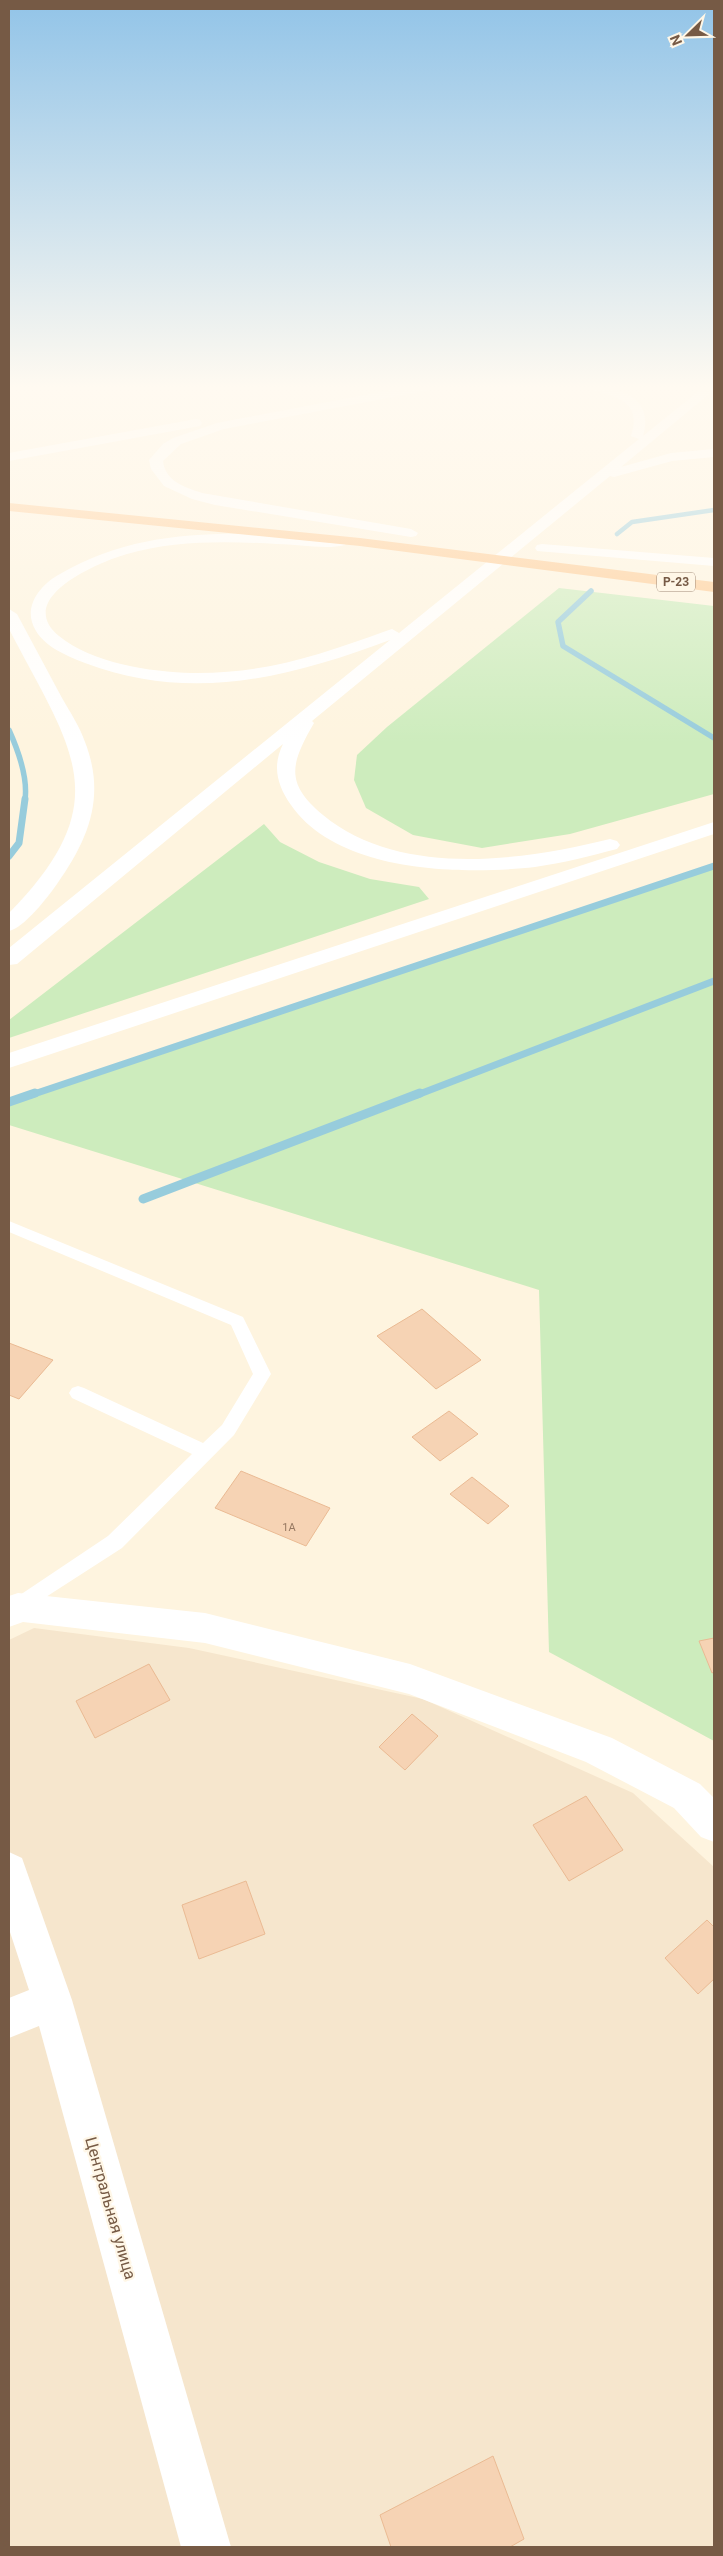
<svg xmlns="http://www.w3.org/2000/svg" width="723" height="2556" viewBox="0 0 723 2556" font-family="Roboto,sans-serif">
<style>
.residential{fill:#f6e6cd}
.green{fill:#cdecbd}
.lines{fill:none;stroke-linecap:round;stroke-linejoin:round}
.stream-far3{stroke:#97ccdc;stroke-width:4.5}
.stream-far2{stroke:#97ccdc;stroke-width:5.5}
.stream-far1{stroke:#97ccdc;stroke-width:7}
.stream{stroke:#97ccdc;stroke-width:9}
.building{fill:#f6d3b4;stroke:#eaba93}
.service{fill:#fff;fill-rule:evenodd}
.minor{fill:#fff;fill-rule:evenodd}
.secondary{fill:#fff;fill-rule:evenodd}
.trunk{fill:#feca92;fill-rule:evenodd}
.labels{text-anchor:middle;stroke-width:4.5;stroke-linejoin:round;paint-order:stroke}
.number-label{font-size:11px;fill:#967861}
.shield{fill:#fff7e7;stroke:#9f8976;stroke-width:1}
.shield-label{font-size:12px;font-weight:bold;fill:#765a45}
.near-street-label{font-size:16px;fill:#765a45;stroke:#fff7e7}
</style>
<rect width="100%" height="100%" fill="#fef4df"/>
<!-- residential -->
<polygon class="residential" points="34,1628 189,1648 423,1699 633,1793 714,1867 714,2547 9,2547 9,1640"/>
<!-- green -->
<g class="green">
<polygon points="559,588 714,606 714,794 570,834 482,848 413,835 366,808 354,780 357,755 387,727"/>
<polygon points="264,824 280,842 319,862 370,879 419,887 429,899 9,1038 9,1020"/>
<polygon points="714,866 714,1741 549,1652 539,1290 9,1125 9,1102"/>
</g>
<g class="lines">
<!-- stream-far3 -->
<polyline class="stream-far3" points="617,534 632,522 714,510"/>
<!-- stream-far2 -->
<g class="stream-far2">
<polyline points="591,591 558,622 563,646 714,738"/>
<path d="M9 730C18 750 28 778 25 800"/>
</g>
<!-- stream-far1 -->
<g class="stream-far1">
<polyline points="9,856 19,843 25,799"/>
<polyline points="31,1095 714,866"/>
<polyline points="417,1095 714,981"/>
</g>
<!-- stream -->
<g class="stream">
<polyline points="9,1102 35,1093"/>
<polyline points="143,1199 420,1093"/>
</g>
</g>
<!-- building -->
<g class="building">
<polygon points="422,1309 481,1360 436,1389 377,1336"/>
<polygon points="9,1343 53,1360 19,1399 9,1395"/>
<polygon points="449,1411 478,1434 440,1461 412,1437"/>
<polygon points="241,1471 330,1508 306,1546 215,1508"/>
<polygon points="472,1477 509,1506 488,1524 450,1494"/>
<polygon points="714,1638 714,1672 712,1673 699,1641"/>
<polygon points="149,1664 170,1700 95,1738 76,1701"/>
<polygon points="412,1714 438,1736 405,1770 379,1747"/>
<polygon points="586,1796 623,1850 569,1881 533,1825"/>
<polygon points="246,1881 265,1934 199,1959 182,1905"/>
<polygon points="707,1920 714,1927 714,1979 698,1994 665,1958"/>
<polygon points="493,2456 524,2539 510,2547 391,2547 380,2515"/>
</g>
<g class="lines">
<!-- service -->
<polygon class="service" points="9,1221 243,1317 271,1374 234,1435 122,1548 18,1615 11,1613 9,1606 11,1601 108,1536 192,1454 72,1398 69,1393 72,1388 78,1386 84,1388 203,1443 222,1425 253,1374 231,1325 9,1232"/>
<!-- minor -->
<g class="minor">
<polygon points="18,1593 205,1613 410,1664 612,1738 700,1784 714,1798 714,1842 701,1837 674,1808 586,1762 409,1694 205,1643 23,1622 9,1627 9,1596"/>
<polygon points="9,1852 22,1858 72,2000 231,2547 181,2547 39,2026 9,2038 9,1998 29,1990 9,1929"/>
</g>
<!-- secondary -->
<g class="secondary">
<path d="M412 386H436L430 390 224 429 181 444 163 461C165 481 184 487 202 493L411 529 418 533 416 536 411 537 215 505 192 499 164 486 151 469 149 460 163 444 173 438 217 423Z"/>
<path d="M585 386C617 386 655 396 643 436L705 386H714V390L621 467 671 453 714 449V457L672 461 614 477 610 476 312 721 314 723C291 763 284 783 323 815 399 878 522 861 610 839L617 841 620 845 617 849C590 856 563 863 535 867 461 875 338 873 291 805 277 785 272 766 283 744L17 964 9 965V948L390 640C288 678 191 703 85 663 65 655 39 645 32 622 26 602 43 583 60 574 147 523 243 533 340 538L347 542 345 545C325 550 298 544 277 544 228 541 174 540 127 554 99 562 13 598 59 636 91 663 151 672 192 673 265 674 319 655 386 631L392 629 399 633 639 439 631 436C640 407 626 400 600 392 594 390 589 390 585 386Z"/>
<polygon points="196,419 200,420 202,423 200,426 9,461 9,453"/>
<polygon points="542,544 714,558 714,566 537,551 535,548 537,545"/>
<path d="M9 609 17 614C32 642 47 670 62 698 70 712 80 727 85 742 106 796 89 839 57 884 47 898 25 927 9 931V913C120 800 71 749 9 629Z"/>
<polygon points="714,822 714,834 9,1068 9,1053"/>
</g>
<!-- trunk -->
<polygon class="trunk" points="9,503 360,538 714,582 714,592 360,546 9,511"/>
</g>
<!-- sky -->
<linearGradient id="sky" x2="0" y2="1"><stop stop-color="#92c4e8"/><stop offset="0.52" stop-color="#fffaf1"/><stop offset="1" stop-color="#fffaf1" stop-opacity="0"/></linearGradient>
<rect width="723" height="744" fill="url(#sky)"/>
<g class="labels">
<!-- number labels -->
<g class="number-label">
<text x="289" y="1531">1А</text>
</g>
<!-- shield labels -->
<rect class="shield" x="657" y="572.5" width="38" height="19" rx="4"/>
<g class="shield-label">
<text x="676" y="586">Р-23</text>
</g>
<!-- near-street labels -->
<g class="near-street-label">
<text transform="translate(111 2208) rotate(74)" y="6">Центральная улица</text>
</g>
</g>
<!-- border -->
<rect width="723" height="2556" fill="none" stroke="#765a45" stroke-width="20"/>
<!-- north arrow -->
<g transform="translate(688 35) rotate(247)" stroke="#fff7e7" stroke-width="4" paint-order="stroke">
<path d="M0-4L9 19L0 12L-9 19Z" fill="#765a45"/>
<text y="-8" font-size="14" font-weight="bold" text-anchor="middle" fill="#765a45">N</text>
</g>
</svg>
